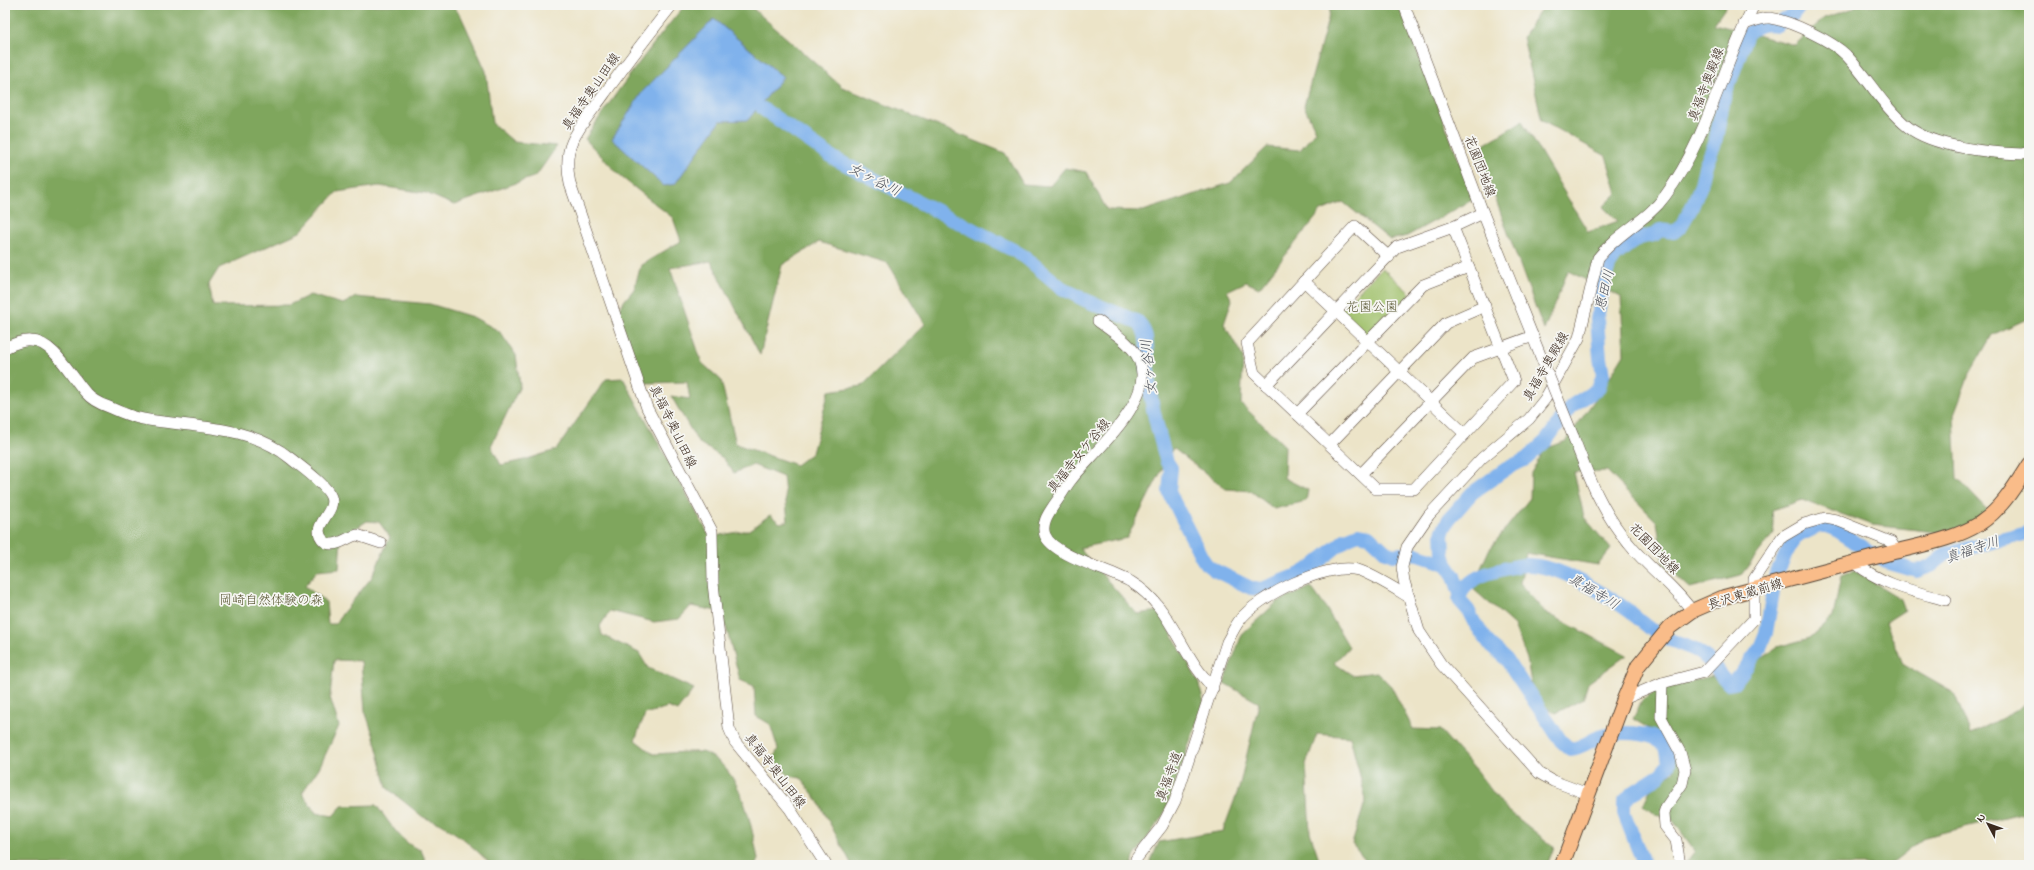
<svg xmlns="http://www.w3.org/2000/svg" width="2034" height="870" viewBox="0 0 2034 870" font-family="'Indie Flower','Klee One',sans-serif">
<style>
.green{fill:#9fc069;stroke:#6d7544}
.forest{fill:#7fa65d;stroke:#5d683e;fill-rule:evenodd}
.water{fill:#80b2ec;stroke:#5e6e85}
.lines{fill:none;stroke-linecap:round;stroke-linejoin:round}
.river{stroke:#80b2ec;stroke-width:14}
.minor-casing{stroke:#564638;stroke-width:12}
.major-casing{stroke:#564638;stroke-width:16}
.minor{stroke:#fff;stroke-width:11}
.major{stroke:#f9bc89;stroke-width:14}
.minor-bridge-casing{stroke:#564638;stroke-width:12;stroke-linecap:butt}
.minor-bridge{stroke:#fff;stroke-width:11}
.labels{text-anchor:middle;stroke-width:3.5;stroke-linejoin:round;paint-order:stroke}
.street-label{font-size:13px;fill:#3b2a1e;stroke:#f6f6f2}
.park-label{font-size:13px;fill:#595734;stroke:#f6f6f2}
.water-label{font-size:14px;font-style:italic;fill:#50535c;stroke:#f6f6f2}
</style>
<rect width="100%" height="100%" fill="#f6f6f2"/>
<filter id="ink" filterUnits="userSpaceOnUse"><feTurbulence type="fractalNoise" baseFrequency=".025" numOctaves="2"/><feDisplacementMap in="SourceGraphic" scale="8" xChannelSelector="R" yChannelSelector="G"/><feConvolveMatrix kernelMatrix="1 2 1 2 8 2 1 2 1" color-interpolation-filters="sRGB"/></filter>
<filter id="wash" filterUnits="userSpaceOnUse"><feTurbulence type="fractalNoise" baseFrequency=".012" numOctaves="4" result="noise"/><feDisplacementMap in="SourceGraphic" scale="16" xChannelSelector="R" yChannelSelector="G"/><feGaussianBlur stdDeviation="0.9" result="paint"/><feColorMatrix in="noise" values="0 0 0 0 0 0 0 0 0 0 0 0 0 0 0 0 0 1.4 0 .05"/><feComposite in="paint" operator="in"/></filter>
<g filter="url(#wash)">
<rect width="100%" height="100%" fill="#ece4c8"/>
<!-- green -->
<polygon class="green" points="1382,268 1411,294 1370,338 1340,310"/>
<!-- forest -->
<g class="forest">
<path d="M5 5H452L461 16 486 71 492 123 514 142 557 146 536 176 454 205 426 193 379 186 337 192 300 232 219 268 209 284 213 306 289 305 310 295 343 304 356 297 430 304 473 317 499 331 516 355 520 386 491 446 501 465 524 460 556 450 606 379 623 378 710 537 749 530 770 515 780 523 788 521 783 477 753 465 734 473 723 458 698 442 671 396 690 399 687 382 645 383 616 311 634 289 641 265 681 241 673 218 620 176 585 139C616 92 649 48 685 5H749L842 87 1005 153 1023 184 1050 186 1065 168 1086 172 1107 210 1143 211 1230 183 1267 147 1300 150 1316 131 1304 106 1330 12 1329 5H1399L1474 199 1407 236 1390 240 1343 202 1321 211 1259 288 1246 282 1227 291 1232 300 1224 324 1243 357 1241 404 1285 446 1284 478 1308 490 1306 501 1274 509 1251 491 1226 489 1173 448 1127 538 1079 548 1137 614 1159 611 1198 681 1204 703 1164 814 1134 857 1132 865H852L818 801 801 778 789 776 773 759 778 749 770 724 756 716 754 686 740 680 722 612 691 606 679 619 654 622 610 611 600 626 602 635 639 653 648 668 694 689 677 711 668 707 645 714 635 740 653 754C662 754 698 750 705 753 742 769 751 824 758 859L756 865H635L632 861 626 865H492L465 840 443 825 423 817 387 788 374 737 365 711 361 661 334 660 330 697 339 726 319 768 302 793 316 813 333 816 342 806 376 805C388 820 402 845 421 850L426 862 423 865H5ZM819 242 888 263 925 324 862 386 829 391 812 453 796 465 736 444 721 380 702 363 670 268 711 261 760 355 782 265ZM367 521 379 522 390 537 372 577 342 614 336 624H328L326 602 305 586 317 571 339 569 341 538Z"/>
<polygon points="1544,5 1727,5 1714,24 1795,45 1824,18 1854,8 1855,5 2029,5 2029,318 1992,335 1968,377 1954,414 1957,478 1992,515 1945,533 1872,525 1802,500 1772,510 1774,533 1741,575 1690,588 1663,563 1657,522 1607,471 1574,472 1584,517 1611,549 1598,565 1526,553 1520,584 1545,612 1627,655 1588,683 1583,699 1556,713 1534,701 1527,659 1514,625 1472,588 1489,550 1530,498 1531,473 1545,449 1566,441 1603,388 1624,354 1621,297 1568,271 1544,330 1477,149 1522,121 1588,232 1618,221 1603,207 1617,193 1606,156 1542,121 1523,37"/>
<polygon points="1855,571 1901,599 1905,610 1886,622 1903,664 1954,693 1971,734 2018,710 2029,700 2029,811 1925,837 1889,865 1684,865 1695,851 1672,819 1655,815 1643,805 1650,790 1674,771 1674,751 1660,735 1633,719 1642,700 1657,690 1712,676 1724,686 1734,690 1760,659 1777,647 1810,638 1833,617 1841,576"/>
<polygon points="1311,587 1326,608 1349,647 1334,663 1352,675 1377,672 1391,686 1413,729 1440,730 1475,769 1505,808 1554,847 1547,865 1369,865 1352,844 1366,799 1350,737 1317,734 1306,764 1310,832 1321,865 1149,865 1159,842 1223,831 1239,788 1259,703 1224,683 1242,634 1277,602"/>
</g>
<!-- water -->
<polygon class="water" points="714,19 783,77 748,120 720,121 675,184 664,186 612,139 642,92"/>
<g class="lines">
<!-- river -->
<g class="river">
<path d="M763 109 835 159 1013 250 1025 257 1062 288 1085 300 1138 322C1147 331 1147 344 1147 356 1148 396 1156 424 1167 462L1171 468 1169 492 1202 558 1206 564 1214 570 1251 588 1262 589 1298 575 1312 567 1346 539 1358 534 1369 536 1386 552 1393 555C1400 552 1407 556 1414 553L1446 564"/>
<path d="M1460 594 1454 576 1446 564 1443 553 1442 533 1449 519 1472 493 1506 469 1526 459 1546 441 1571 406 1598 389 1603 375 1600 358 1597 319 1603 285 1609 265 1615 256 1626 247 1639 238 1654 235 1660 230 1674 232 1681 226 1691 209 1701 185 1705 167 1715 143 1724 98 1747 34C1757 25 1764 23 1777 25L1794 14 1801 5"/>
<path d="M1644 865 1624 813V802L1631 794 1659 776 1669 764C1668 758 1668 750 1665 746 1652 730 1617 731 1599 737 1589 741 1582 748 1570 749L1561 741 1506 659 1491 646 1474 622 1468 610 1459 600C1461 586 1476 577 1489 573 1501 570 1515 565 1527 565 1559 565 1604 593 1629 611 1638 618 1646 626 1655 632 1668 641 1683 644 1697 651 1710 658 1718 673 1729 684L1734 683 1759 650 1766 633 1776 574 1794 538 1819 526H1827L1835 529 1886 562 1917 571 1931 566 1946 554 2024 534 2029 531"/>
</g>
</g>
</g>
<g filter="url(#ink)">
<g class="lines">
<!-- minor casing -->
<g class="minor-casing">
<g id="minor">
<path d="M672 5C649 34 627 63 605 93 594 109 580 124 572 142 566 155 567 169 570 184L647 408 712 531 713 583 729 728 735 742 790 809 826 865"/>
<polyline points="1404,5 1483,213 1547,372"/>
<path d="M1744 24C1751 22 1763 17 1770 18 1791 21 1832 41 1846 55 1868 78 1883 107 1908 127 1933 147 1991 153 2022 154L2029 152"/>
<polyline points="1389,257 1355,226 1247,343 1254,373 1376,489 1414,489 1514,381 1453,227"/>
<polyline points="1304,281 1465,434"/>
<path d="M1098 321C1112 332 1132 343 1139 360 1157 400 1093 452 1071 480 1065 488 1060 497 1054 505 1048 514 1041 524 1045 535 1053 556 1111 570 1131 582 1163 601 1174 633 1193 662 1198 671 1206 680 1213 688"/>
<path d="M5 348C13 344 22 340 31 341 54 341 72 378 86 393 92 400 100 404 109 407 120 412 131 417 143 419 193 428 248 424 290 458 301 467 326 484 331 497 337 513 308 526 324 541 326 543 329 544 332 544 341 544 348 537 357 535L381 543"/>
<polyline points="1266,385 1397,247 1453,227 1483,213"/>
<polyline points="1297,414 1423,285 1469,267"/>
<path d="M1573 436C1588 475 1601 511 1629 544 1648 568 1674 585 1692 611"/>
<polyline points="1330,444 1446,323 1485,306"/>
<polyline points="1361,474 1473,358 1533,336"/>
<path d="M1855 563C1882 585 1913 591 1946 600"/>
<polyline points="1662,683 1661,717 1680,752 1685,770 1682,784 1666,807 1664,813 1665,826 1676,840 1680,865"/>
<polyline points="1624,699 1662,683 1704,672 1754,619 1754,579 1782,537 1804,524 1825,518 1836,520 1891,542 1896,551"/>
<path d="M1588 794 1553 781 1539 773 1441 664 1419 631 1404 581 1402 567 1407 547 1429 515 1482 458 1529 419 1545 399 1579 338 1598 258C1617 233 1647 221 1665 196 1707 140 1722 67 1754 5"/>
<path d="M1135 865 1136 859 1162 826 1175 801 1227 642C1231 635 1234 628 1239 621 1257 596 1327 562 1358 570 1370 573 1397 590 1409 597"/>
</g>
</g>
<!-- major casing -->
<g class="major-casing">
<path id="major" d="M1562 865 1624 699 1638 666 1670 627 1692 611 1724 597C1779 582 1835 568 1890 553 1920 545 1953 540 1979 524 2002 509 2015 486 2029 464"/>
</g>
<!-- minor -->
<use href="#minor" class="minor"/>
<!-- major -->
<use href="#major" class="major"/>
<!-- minor-bridge casing -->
<g class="minor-bridge-casing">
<polyline id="minor-bridge" points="1547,372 1573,436"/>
</g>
<!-- minor-bridge -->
<use href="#minor-bridge" class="minor-bridge"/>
</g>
</g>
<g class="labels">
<!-- street labels -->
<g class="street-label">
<text transform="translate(1705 84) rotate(-69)" y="5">真福寺奥殿線</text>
<text transform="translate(590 91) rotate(-55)" y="5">真福寺奥山田線</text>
<text transform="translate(1481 166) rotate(69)" y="5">花園団地線</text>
<text transform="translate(1545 366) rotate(-60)" y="5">真福寺奥殿線</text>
<text transform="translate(674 426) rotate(64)" y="5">真福寺奥山田線</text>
<text transform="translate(1078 455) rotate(-51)" y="5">真福寺女ケ谷線</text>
<text transform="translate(1655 548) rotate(46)" y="5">花園団地線</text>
<text transform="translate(1745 593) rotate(-17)" y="5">長沢東蔵前線</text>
<text transform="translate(776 770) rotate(52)" y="5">真福寺奥山田線</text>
<text transform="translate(1168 776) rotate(-70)" y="5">真福寺道</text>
</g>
<!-- park labels -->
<g class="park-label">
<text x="1372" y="311">花園公園</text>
<text x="271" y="604">岡崎自然体験の森</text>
</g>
<!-- water labels -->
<g class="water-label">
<text transform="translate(875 179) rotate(27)" y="5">女ヶ谷川</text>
<text transform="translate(1604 290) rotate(-76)" y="5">恵田川</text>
<text transform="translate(1148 367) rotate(-96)" y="5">女ヶ谷川</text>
<text transform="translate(1972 549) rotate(-19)" y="5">真福寺川</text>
<text transform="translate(1594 591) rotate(31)" y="5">真福寺川</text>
</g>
</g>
<!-- margin -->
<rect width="2034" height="870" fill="none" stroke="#f6f6f2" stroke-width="20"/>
<!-- north arrow -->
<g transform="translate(1988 824) rotate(311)" stroke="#f6f6f2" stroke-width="3" paint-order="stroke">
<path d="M0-3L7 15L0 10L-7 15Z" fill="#3b2a1e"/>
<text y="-6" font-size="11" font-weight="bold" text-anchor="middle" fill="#3b2a1e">N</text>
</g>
</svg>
